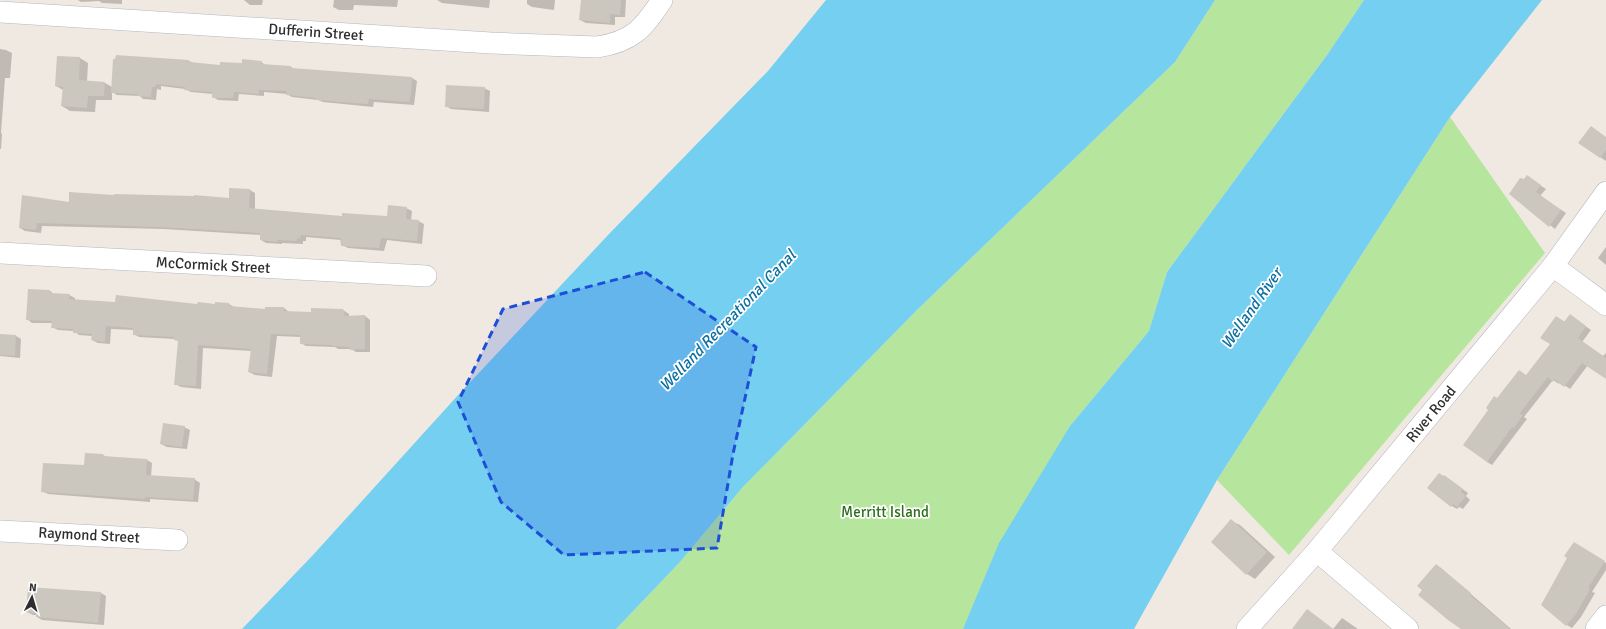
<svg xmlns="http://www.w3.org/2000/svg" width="1606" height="629" viewBox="0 0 1606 629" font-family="Signika,sans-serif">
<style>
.green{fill:#b6e59e}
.water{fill:#75cff0}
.shadow{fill:#0003}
.building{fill:#cbc7bf}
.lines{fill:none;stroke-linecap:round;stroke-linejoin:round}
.street-casing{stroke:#b4b7c1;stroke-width:22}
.street{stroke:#fff;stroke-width:21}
.marked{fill:#1d4ed8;fill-opacity:0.2;stroke:#1d4ed8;stroke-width:3;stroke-dasharray:8 5;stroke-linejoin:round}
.labels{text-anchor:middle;stroke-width:3.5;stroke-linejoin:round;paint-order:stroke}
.street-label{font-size:15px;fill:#2e2e2e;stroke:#fff}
.park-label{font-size:15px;fill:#2c6e1b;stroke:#fff}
.water-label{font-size:16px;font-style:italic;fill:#0d6fa3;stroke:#fff}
</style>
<rect width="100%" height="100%" fill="#efe9e1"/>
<!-- green -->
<g class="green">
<polygon points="1215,0 1364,0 1327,55 1167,272 1149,331 1070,426 963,629 616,629 680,562 742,488 917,310 1175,62"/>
<polygon points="1450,117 1545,253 1289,555 1217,480"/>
</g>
<!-- water -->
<g class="water">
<polygon points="826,0 1215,0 1175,62 917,310 742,488 680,562 616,629 242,629 313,555 460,393 609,234 768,71"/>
<polygon points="1364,0 1542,0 1450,117 1217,480 1134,629 963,629 999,543 1070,426 1149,331 1167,272 1327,55"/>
</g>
<!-- shadow -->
<g class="shadow">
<polygon points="78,0 122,0 122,4 102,3 99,1 81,2"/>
<polygon points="244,0 263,0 262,5 250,5"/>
<polygon points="334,0 398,0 397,7 354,5 353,10 339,10 333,7"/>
<polygon points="437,0 490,0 489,8 442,3"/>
<polygon points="527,0 555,0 554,10 532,7 527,4"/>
<polygon points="582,0 626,0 625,17 615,17 615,25 586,23 580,20"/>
<polygon points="0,49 6,50 12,53 10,78 5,78 1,133 2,134 1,149 0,149"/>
<polygon points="58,57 80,58 88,63 87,82 105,83 112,87 189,61 194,63 221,66 261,62 267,66 291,67 295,69 412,78 417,81 414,105 374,102 373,107 323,102 318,100 292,97 287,94 264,92 264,96 239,94 238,101 218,100 213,97 213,94 191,92 185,89 161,86 161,90 157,89 156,100 143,99 140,96 117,95 112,92 112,100 96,100 95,112 70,111 62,106 63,90 56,86"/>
<polygon points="484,88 490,91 489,112 451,109 446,106"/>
<polygon points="1606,137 1606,161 1579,143"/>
<polygon points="1532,180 1546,189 1540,196 1566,213 1555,229 1510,193"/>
<polygon points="230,189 250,190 255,193 255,210 343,217 388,217 406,208 412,211 411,221 418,221 424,224 422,244 387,240 384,251 348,248 342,245 341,240 306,237 306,241 303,241 303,244 282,243 282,244 266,243 261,240 261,235 164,229 42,226 41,233 25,231 20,228 70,203 115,196 230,199"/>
<polygon points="1606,247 1606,265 1598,258"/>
<polygon points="50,291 55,295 69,295 75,298 75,300 116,303 198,305 229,304 234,307 266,310 284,308 289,312 312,313 343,310 349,314 349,317 365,316 370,320 370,352 356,352 351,349 338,349 335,347 306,346 301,343 301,337 277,336 272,377 255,375 249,372 252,351 203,348 201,389 181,387 175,384 179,342 175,339 139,337 134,334 134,330 111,329 110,344 98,343 92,340 92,336 79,335 74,331 58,330 52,327 53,323 32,323 27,319"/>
<polygon points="1557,317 1565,322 1575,319 1591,330 1582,342 1603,356 1606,353 1606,378 1588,365 1570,389 1560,382 1559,384 1553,380 1524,417 1527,419 1492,465 1487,462 1497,399 1527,376 1551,344"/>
<polygon points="0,335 16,336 21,339 20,358 0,356"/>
<polygon points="184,427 190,430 187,449 167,447 161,444"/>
<polygon points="103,455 107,457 147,460 152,463 151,477 194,479 200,483 198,502 150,499 150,502 48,494 42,491"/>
<polygon points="1449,479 1468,493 1466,496 1470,500 1463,509 1459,507 1457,509 1452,506 1429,488"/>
<polygon points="1231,521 1240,525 1275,557 1255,579 1247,574 1212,542"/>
<polygon points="1574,543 1606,563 1606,570 1592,592 1595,593 1581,617 1572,628 1567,625 1568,558"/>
<polygon points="1436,565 1441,568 1511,629 1462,629"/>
<polygon points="29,588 101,593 106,596 104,625 42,620 37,617 37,615 33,615 27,612"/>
<polygon points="1308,610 1333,629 1342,618 1358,629 1294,629"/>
</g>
<!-- building -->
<g class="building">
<polygon points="581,0 621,0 620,15 610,14 610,23 579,20"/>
<polygon points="116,55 189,60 189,62 220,65 220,62 242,63 242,59 262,61 261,64 291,66 291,68 412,77 411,94 409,102 369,99 368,104 316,100 316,98 286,95 286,91 259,90 259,94 234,92 233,98 212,98 212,92 184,90 185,87 156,84 155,87 152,87 151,97 137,96 137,94 111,93 113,59 115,59"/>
<polygon points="57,56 80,57 79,80 105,82 104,96 88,96 87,108 61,106 63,87 55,86"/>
<polygon points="446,85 485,87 484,109 445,107"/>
<polygon points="1591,126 1606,137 1606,150 1600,158 1578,143"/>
<polygon points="1527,175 1541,185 1536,192 1561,210 1549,227 1509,194 1520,178 1524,179"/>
<polygon points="229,188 250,189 249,208 342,216 342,213 387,216 388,205 407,207 406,219 419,220 417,241 381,238 379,248 341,246 340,238 301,235 300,239 297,238 297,241 277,240 277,242 260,240 260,233 158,227 37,223 36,230 19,228 22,195 69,202 69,192 114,195 114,194 194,196 194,195 229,198"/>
<polygon points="28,289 50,290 50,293 70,294 69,299 115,302 116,295 197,304 198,302 215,304 215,302 229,303 229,306 265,309 265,307 284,307 284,311 311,312 311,308 343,309 345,316 365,315 365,349 350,350 350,347 332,346 332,345 300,344 300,335 271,334 267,374 248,372 251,349 198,345 196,386 176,385 174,385 178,341 174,340 174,337 133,335 133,328 106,326 105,342 91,340 92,334 73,333 73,329 51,328 52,321 26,320"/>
<polygon points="1570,314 1586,326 1578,338 1606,358 1606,379 1582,363 1564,387 1554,379 1553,382 1548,377 1519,414 1523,415 1514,428 1512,427 1487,462 1463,445 1488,410 1486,408 1494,396 1497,398 1519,370 1526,375 1550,344 1540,338 1556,316 1564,322"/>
<polygon points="0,334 16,335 15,356 0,355"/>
<polygon points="163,423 185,426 182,447 160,444"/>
<polygon points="85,453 103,454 103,456 147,459 146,475 195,478 193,500 145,497 145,499 41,492 43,463 84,465"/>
<polygon points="1439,473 1443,476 1444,475 1463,489 1461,492 1466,496 1457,507 1453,504 1451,507 1427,488"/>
<polygon points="1231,519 1267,552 1246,575 1211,542"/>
<polygon points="1574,542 1605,561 1588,588 1590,589 1576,614 1566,626 1541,605 1567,558 1564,556"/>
<polygon points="1436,564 1471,593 1470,595 1510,629 1461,629 1448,620 1418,595 1422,590 1417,586"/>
<polygon points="28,587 101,592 98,623 36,617 36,613 26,612"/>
<polygon points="1307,609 1333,629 1292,629"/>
</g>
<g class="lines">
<!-- street casing -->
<g class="street-casing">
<g id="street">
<path d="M0 12 491 43 597 47C632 42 644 28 662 0"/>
<polyline points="0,253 426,276"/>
<polyline points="1553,266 1606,305"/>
<polyline points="0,531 177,540"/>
<polyline points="1317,551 1408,629"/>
<polyline points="1247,629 1317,551 1553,266 1606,192"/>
<polyline points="1596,629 1606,616"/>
</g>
</g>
<!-- street -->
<use href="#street" class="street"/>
</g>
<!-- marked area -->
<path class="marked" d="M645 272 756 347 733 454 717 548 564 555 501 502 458 402 503 309Z"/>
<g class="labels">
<!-- street labels -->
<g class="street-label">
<text transform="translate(316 32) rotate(4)" y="5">Dufferin Street</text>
<text transform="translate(213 265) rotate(3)" y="5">McCormick Street</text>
<text transform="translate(1431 414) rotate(-50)" y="5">River Road</text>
<text transform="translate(89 535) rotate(3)" y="5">Raymond Street</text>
</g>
<!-- park labels -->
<g class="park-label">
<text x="885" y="517">Merritt Island</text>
</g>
<!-- water labels -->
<g class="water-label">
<text transform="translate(1251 308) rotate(-55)" y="6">Welland River</text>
<text transform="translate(727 320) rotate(-46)" y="6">Welland Recreational Canal</text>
</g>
</g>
<!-- north arrow -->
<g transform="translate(32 597) rotate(5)" stroke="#ffffff" stroke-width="3" paint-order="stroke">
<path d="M0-3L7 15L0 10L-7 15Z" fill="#2e2e2e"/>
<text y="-6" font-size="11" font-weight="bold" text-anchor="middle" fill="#2e2e2e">N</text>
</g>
</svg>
